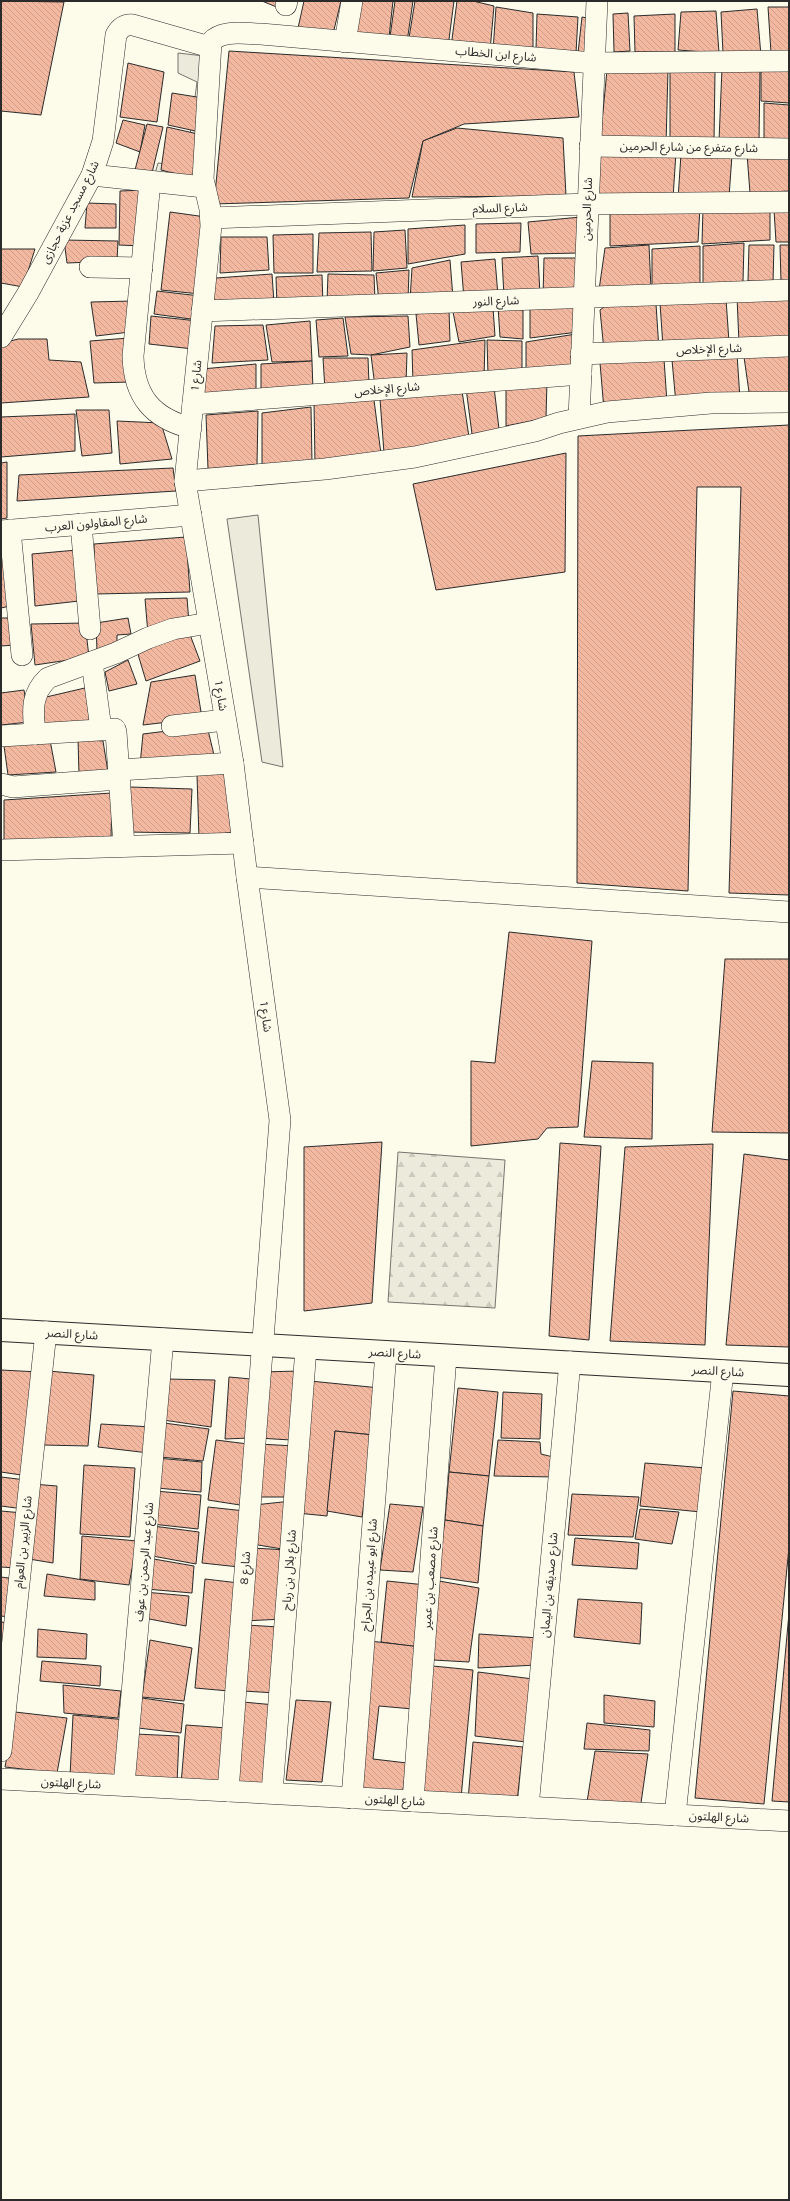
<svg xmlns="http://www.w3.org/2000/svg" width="790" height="2201" viewBox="0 0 790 2201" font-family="Karla,'Noto Sans Arabic',sans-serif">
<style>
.forest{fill:url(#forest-firs);stroke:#74746e}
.park{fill:#ecebdb;stroke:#74746e}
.building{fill:url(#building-back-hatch);stroke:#2b2b2b}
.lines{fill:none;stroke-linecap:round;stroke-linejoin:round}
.minor-casing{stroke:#2b2b2b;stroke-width:22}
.tertiary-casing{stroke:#2b2b2b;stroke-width:24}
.minor{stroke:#fdfbea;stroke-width:21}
.tertiary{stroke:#fdfbea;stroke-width:22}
.labels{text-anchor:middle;stroke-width:3;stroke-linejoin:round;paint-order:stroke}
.street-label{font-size:12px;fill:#2b2b2b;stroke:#fdfbea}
</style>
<defs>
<pattern id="forest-firs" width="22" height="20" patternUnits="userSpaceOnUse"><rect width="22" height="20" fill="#ecebdb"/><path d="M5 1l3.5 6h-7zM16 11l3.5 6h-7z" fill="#cbcabc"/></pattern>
<pattern id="building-back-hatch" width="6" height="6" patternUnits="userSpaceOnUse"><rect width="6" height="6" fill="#f2b8a0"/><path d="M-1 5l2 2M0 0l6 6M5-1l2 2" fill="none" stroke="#d09e8a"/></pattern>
</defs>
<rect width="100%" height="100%" fill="#fdfbea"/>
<!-- forest -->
<polygon class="forest" points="398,1152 505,1160 495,1308 388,1302"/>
<!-- park -->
<g class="park">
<polygon points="178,53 204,56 197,181 154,177 158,163 186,166 197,82 178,73"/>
<polygon points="258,515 283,767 262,762 227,519"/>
</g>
<!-- building -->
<g class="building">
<polygon points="1,1 64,2 41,115 1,111"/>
<polygon points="262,1 280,1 279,8"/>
<polygon points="304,1 341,1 333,34 298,28"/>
<polygon points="359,1 393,1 389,37 351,32"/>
<polygon points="395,1 413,1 407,42 390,37"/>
<polygon points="415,1 454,1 448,47 408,44"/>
<polygon points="457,1 473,1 494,6 490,51 451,47"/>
<polygon points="496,7 533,13 533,50 493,51"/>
<polygon points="768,7 789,7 789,53 771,53"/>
<polygon points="757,9 761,56 723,53 721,12"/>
<polygon points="716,11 719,53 678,50 681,12"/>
<polygon points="628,13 630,51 614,52 613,14"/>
<polygon points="537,14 578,17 576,53 536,49"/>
<polygon points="675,14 675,52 635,52 634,16"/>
<polygon points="582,17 592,19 589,54 578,53"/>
<polygon points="229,51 574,72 579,117 464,124 423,141 409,198 214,204"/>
<polygon points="128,63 164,72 157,122 120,117"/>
<polygon points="722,68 760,69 759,142 719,141"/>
<polygon points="668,69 666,145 600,143 607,70"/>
<polygon points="761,69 789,69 789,103 761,101"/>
<polygon points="670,71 715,72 714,141 670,144"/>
<polygon points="172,93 203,98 200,132 168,125"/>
<polygon points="764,103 789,105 789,141 764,139"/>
<polygon points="123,120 145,125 140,152 116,143"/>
<polygon points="147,124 163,127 152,173 135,170"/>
<polygon points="167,127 198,134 193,178 161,170"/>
<polygon points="457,128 563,138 566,196 412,197 423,141"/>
<polygon points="599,152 676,152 673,198 597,196"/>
<polygon points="789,153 789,191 750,193 747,154"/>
<polygon points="681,154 732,155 729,197 678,199"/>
<polygon points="145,190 141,246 119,245 120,191"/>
<polygon points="87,203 116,204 116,228 85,228"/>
<polygon points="700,207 698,242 610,246 610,211"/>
<polygon points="770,207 770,240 702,244 703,208"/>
<polygon points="789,209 789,242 776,242 774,210"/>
<polygon points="170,212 206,217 200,294 161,290"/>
<polygon points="581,217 579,253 531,254 528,222"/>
<polygon points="521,223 520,252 476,253 476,224"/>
<polygon points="465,225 465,254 408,264 408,229"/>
<polygon points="405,230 407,268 373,271 374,232"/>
<polygon points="371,232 372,271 317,272 319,233"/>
<polygon points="313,234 313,273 274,273 273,235"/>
<polygon points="221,237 267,237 269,270 220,273"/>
<polygon points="64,240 118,241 117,261 67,263"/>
<polygon points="744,243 743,282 703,289 703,246"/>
<polygon points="649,245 651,289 599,290 605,248"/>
<polygon points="749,245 774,245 773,283 748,281"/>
<polygon points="780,245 789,245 789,282 781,282"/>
<polygon points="700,246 700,289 652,290 652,249"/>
<polygon points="1,249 35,249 23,287 1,283"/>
<polygon points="538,256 540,295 504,297 502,258"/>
<polygon points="544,258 580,258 578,294 543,297"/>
<polygon points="495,259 498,296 464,299 461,262"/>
<polygon points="450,260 453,298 410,300 412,268"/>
<polygon points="409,270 408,300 379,302 376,273"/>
<polygon points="272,274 274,303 210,308 216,278"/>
<polygon points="328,274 374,275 375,301 327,302"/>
<polygon points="322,275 323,305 277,306 276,277"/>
<polygon points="157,291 200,296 198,320 154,314"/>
<polygon points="789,296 789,339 739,343 737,297"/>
<polygon points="726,299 729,342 663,347 660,303"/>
<polygon points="133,301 130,332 96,336 91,302"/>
<polygon points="523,303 523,339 500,337 498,306"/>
<polygon points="530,304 577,305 578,332 530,338"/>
<polygon points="608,304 656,304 659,350 604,351 600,310"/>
<polygon points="493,308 495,336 459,342 453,312"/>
<polygon points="449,310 450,341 419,345 416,314"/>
<polygon points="151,316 198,321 193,349 149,344"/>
<polygon points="408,316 410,347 371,355 351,354 345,317"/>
<polygon points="343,318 348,356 319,357 316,320"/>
<polygon points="310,321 312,361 272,362 266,325"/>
<polygon points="263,325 268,360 212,363 215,326"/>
<polygon points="576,334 573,368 526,373 526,342"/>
<polygon points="129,338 130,382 94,383 90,341"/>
<polygon points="18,339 47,339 49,360 81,362 89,397 1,403 1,340 3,343"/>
<polygon points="485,340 484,379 413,383 412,350"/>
<polygon points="487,340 522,341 522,373 488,375"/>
<polygon points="743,350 789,351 789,399 750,399"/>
<polygon points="407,353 406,384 375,387 371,355"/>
<polygon points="737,354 740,399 676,404 672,360"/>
<polygon points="323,358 368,358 369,384 325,390"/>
<polygon points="664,359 667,403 604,410 600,363"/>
<polygon points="312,361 313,391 261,396 261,364"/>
<polygon points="256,364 256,395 203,401 202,369"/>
<polygon points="547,380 546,418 506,426 506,385"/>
<polygon points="494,387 499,429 472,434 466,388"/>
<polygon points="462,391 469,437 384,453 380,399"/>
<polygon points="374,400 381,454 315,463 314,403"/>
<polygon points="311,407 312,463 262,464 262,413"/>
<polygon points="76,410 109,410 112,453 82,456"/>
<polygon points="258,411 257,465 208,469 206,415"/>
<polygon points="75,414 75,451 1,457 1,417"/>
<polygon points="117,421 161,423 172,459 120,464"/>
<polygon points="789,425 789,895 729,893 741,487 697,487 688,891 577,883 578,436"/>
<polygon points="566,453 565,572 436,590 413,484"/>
<polygon points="7,462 7,518 1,519 1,463"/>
<polygon points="173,468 176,491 17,501 19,475"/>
<polygon points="186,537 190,592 95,594 94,544"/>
<polygon points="77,550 79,601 35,606 32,554"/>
<polygon points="1,556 8,556 10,606 1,608"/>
<polygon points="187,598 189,623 148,634 145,599"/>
<polygon points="1,618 14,618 15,645 1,646"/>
<polygon points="128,618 131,634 117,635 117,648 97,651 96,623"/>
<polygon points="85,623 89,657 35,665 31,624"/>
<polygon points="189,632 200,661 146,681 137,651"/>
<polygon points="128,660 137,684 109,691 105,672"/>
<polygon points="195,675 202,718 143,725 151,682"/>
<polygon points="89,687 91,722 45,728 42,698"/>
<polygon points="24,690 29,722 1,725 1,693"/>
<polygon points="207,726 215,759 140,765 143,734"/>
<polygon points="78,739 103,741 108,772 79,774"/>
<polygon points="50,740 56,772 8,775 4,746"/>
<polygon points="228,773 233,832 199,838 197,775"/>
<polygon points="130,787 192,789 190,833 127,832"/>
<polygon points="112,793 111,840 4,845 4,800"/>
<polygon points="509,932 592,941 578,1127 547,1128 538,1139 471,1146 471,1061 495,1063"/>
<polygon points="725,959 789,959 789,1133 712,1132"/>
<polygon points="592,1061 653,1063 652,1139 584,1137"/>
<polygon points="382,1142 372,1303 304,1311 304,1147"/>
<polygon points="560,1143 601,1146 589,1340 549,1336"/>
<polygon points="713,1144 705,1345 610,1341 625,1147"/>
<polygon points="744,1154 789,1160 789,1347 726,1345"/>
<polygon points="1,1370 39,1372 28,1476 1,1472"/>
<polygon points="48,1371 94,1375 88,1446 43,1445"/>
<polygon points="299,1371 291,1440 258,1438 261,1372"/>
<polygon points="229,1377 251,1379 249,1438 225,1439"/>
<polygon points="166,1379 215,1380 211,1427 163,1420"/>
<polygon points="310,1381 380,1388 373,1435 335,1431 327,1516 297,1513"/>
<polygon points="458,1388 498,1392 489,1476 449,1472"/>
<polygon points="733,1391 789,1396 789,1547 764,1804 695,1798"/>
<polygon points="503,1392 542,1394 540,1439 501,1438"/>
<polygon points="164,1423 209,1429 203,1461 160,1457"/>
<polygon points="101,1424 152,1427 149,1453 98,1447"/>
<polygon points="335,1431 373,1435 362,1517 327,1511"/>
<polygon points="216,1440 248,1444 240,1505 208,1500"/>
<polygon points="498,1440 540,1442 541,1454 557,1458 556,1477 494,1476"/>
<polygon points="259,1444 295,1446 290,1497 253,1497"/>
<polygon points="156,1458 202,1462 201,1492 157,1488"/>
<polygon points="645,1463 706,1468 701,1512 640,1506"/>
<polygon points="84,1465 135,1468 130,1537 80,1534"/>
<polygon points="449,1472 489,1476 483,1526 445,1520"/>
<polygon points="1,1477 26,1480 24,1509 1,1506"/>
<polygon points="32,1484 57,1486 53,1563 23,1558"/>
<polygon points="155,1491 201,1495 198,1529 152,1524"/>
<polygon points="572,1494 639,1497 633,1537 568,1535"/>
<polygon points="292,1501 288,1550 252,1544 254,1505"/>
<polygon points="390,1504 423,1507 413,1572 380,1570"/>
<polygon points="208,1507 245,1511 239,1567 202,1563"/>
<polygon points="640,1509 679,1512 672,1544 635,1539"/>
<polygon points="1,1511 23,1513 16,1568 1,1567"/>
<polygon points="445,1520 483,1526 478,1583 437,1577"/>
<polygon points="153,1526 199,1532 196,1564 147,1555"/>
<polygon points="82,1536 137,1541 129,1585 80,1579"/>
<polygon points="575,1538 639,1543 637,1569 572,1565"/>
<polygon points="252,1548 288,1550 283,1619 244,1621"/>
<polygon points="148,1558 194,1566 192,1593 146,1589"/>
<polygon points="47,1574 95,1582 95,1600 44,1596"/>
<polygon points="1,1577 16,1579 10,1617 1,1616"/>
<polygon points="205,1579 239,1583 229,1691 195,1688"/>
<polygon points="387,1581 426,1585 418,1647 381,1642"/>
<polygon points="439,1581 479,1588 469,1662 433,1660"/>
<polygon points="144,1592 189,1596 186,1626 144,1618"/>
<polygon points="578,1599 642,1603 640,1644 574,1637"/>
<polygon points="789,1613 789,1802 772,1801"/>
<polygon points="1,1622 10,1623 1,1656"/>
<polygon points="246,1625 279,1627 276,1693 243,1691"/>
<polygon points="38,1629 87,1634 86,1659 37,1657"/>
<polygon points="479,1634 539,1638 537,1665 478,1668"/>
<polygon points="150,1640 192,1648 184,1701 142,1697"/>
<polygon points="370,1641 421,1647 413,1709 379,1706 373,1759 407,1763 402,1796 356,1794"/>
<polygon points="42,1661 101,1666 100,1686 40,1681"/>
<polygon points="433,1666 473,1670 461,1798 419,1792"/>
<polygon points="478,1672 533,1679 526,1742 475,1736"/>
<polygon points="63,1685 121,1691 118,1718 64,1713"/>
<polygon points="604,1695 655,1701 654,1727 604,1723"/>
<polygon points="142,1698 184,1704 181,1733 138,1728"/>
<polygon points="296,1700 331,1702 322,1782 286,1780"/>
<polygon points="243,1702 275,1705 264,1789 233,1788"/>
<polygon points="15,1712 67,1718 57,1773 5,1767"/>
<polygon points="73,1715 127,1720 121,1784 70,1776"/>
<polygon points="587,1723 650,1730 649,1751 584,1749"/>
<polygon points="186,1725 227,1728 225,1785 181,1784"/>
<polygon points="135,1734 179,1736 177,1784 129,1782"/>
<polygon points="473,1742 523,1747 517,1802 468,1800"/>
<polygon points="595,1751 648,1754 640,1810 587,1802"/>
</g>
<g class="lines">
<!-- minor casing -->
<g class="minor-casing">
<g id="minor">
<polyline points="286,5 287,1"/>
<polyline points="345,42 352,1"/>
<polyline points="590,146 789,149"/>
<polyline points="92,175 204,187"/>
<path d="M150 182 133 356C134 396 152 418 191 428"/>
<polyline points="211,218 587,204 789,202"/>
<polyline points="90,267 142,268"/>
<polyline points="202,311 789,290"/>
<path d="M1 337 28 293 92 175 103 141 116 35C120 28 124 24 133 25L210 47"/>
<polyline points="581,354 789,346"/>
<polyline points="193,404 581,374"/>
<polyline points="579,418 597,1"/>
<polyline points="185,481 325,469 415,457 535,431 559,423 607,412 711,403 789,402"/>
<polyline points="81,524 90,629"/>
<polyline points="10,530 22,655"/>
<polyline points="1,531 191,515"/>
<polyline points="92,662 101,729"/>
<polyline points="172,726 225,720"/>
<path d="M35 734C33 712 30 695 48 678L116 653 148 638 173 629 209 623"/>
<polyline points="1,736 115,729 116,732 124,846"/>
<polyline points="119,770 233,763"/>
<polyline points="1,784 13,787 119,779"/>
<polyline points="1,850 243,843"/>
<polyline points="247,877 789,912"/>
<polyline points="1,1751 46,1332"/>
<polyline points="1,1779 789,1821"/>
<polyline points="124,1785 163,1339"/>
<path d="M228 1791 280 1120 247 877 233 763 185 481 211 226 210 209 203 179 211 42C222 29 246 34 261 34L593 63 789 61"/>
<polyline points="272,1793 306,1348"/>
<polyline points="352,1798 386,1352"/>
<polyline points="413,1801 446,1356"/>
<polyline points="528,1807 570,1362"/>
<polyline points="675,1815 723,1371"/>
</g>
</g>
<!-- tertiary casing -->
<g class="tertiary-casing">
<polyline id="tertiary" points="1,1330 789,1375"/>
</g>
<!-- minor -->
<use href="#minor" class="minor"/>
<!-- tertiary -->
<use href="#tertiary" class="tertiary"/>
</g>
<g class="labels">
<!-- street labels -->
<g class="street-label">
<text transform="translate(496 54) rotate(5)" y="4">شارع ابن الخطاب</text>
<text transform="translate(689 147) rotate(1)" y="4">شارع متفرع من شارع الحرمين</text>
<text transform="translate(500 208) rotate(-2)" y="4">شارع السلام</text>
<text transform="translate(587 209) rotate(-88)" y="4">شارع الحرمين</text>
<text transform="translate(70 212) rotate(-63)" y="4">شارع مسجد عزبة حجازى</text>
<text transform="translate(496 301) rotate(-2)" y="4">شارع النور</text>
<text transform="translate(709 349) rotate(-2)" y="4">شارع الإخلاص</text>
<text transform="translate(196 375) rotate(-84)" y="4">شارع 1</text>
<text transform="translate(387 389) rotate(-5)" y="4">شارع الإخلاص</text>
<text transform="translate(96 523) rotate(-5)" y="4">شارع المقاولون العرب</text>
<text transform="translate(221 696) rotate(81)" y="4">شارع 1</text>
<text transform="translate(266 1017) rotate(82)" y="4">شارع 1</text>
<text transform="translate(72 1334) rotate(3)" y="4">شارع النصر</text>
<text transform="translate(395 1353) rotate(3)" y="4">شارع النصر</text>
<text transform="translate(718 1371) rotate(3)" y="4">شارع النصر</text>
<text transform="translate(23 1542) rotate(-84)" y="4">شارع الزبير بن العوام</text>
<text transform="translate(144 1562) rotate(-85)" y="4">شارع عبد الرحمن بن عوف</text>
<text transform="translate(245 1568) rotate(-86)" y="4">شارع 8</text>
<text transform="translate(289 1570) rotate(-86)" y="4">شارع بلال بن رباح</text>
<text transform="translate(369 1575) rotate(-86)" y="4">شارع ابو عبيده بن الجراح</text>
<text transform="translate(430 1578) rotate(-86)" y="4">شارع مصعب بن عمير</text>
<text transform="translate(549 1585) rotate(-85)" y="4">شارع صديقه بن اليمان</text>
<text transform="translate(71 1783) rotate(3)" y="4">شارع الهلتون</text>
<text transform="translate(395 1800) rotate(3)" y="4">شارع الهلتون</text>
<text transform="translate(719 1817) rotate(3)" y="4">شارع الهلتون</text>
</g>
</g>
<!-- border -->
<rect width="790" height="2201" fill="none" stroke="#2b2b2b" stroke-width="4"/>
</svg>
